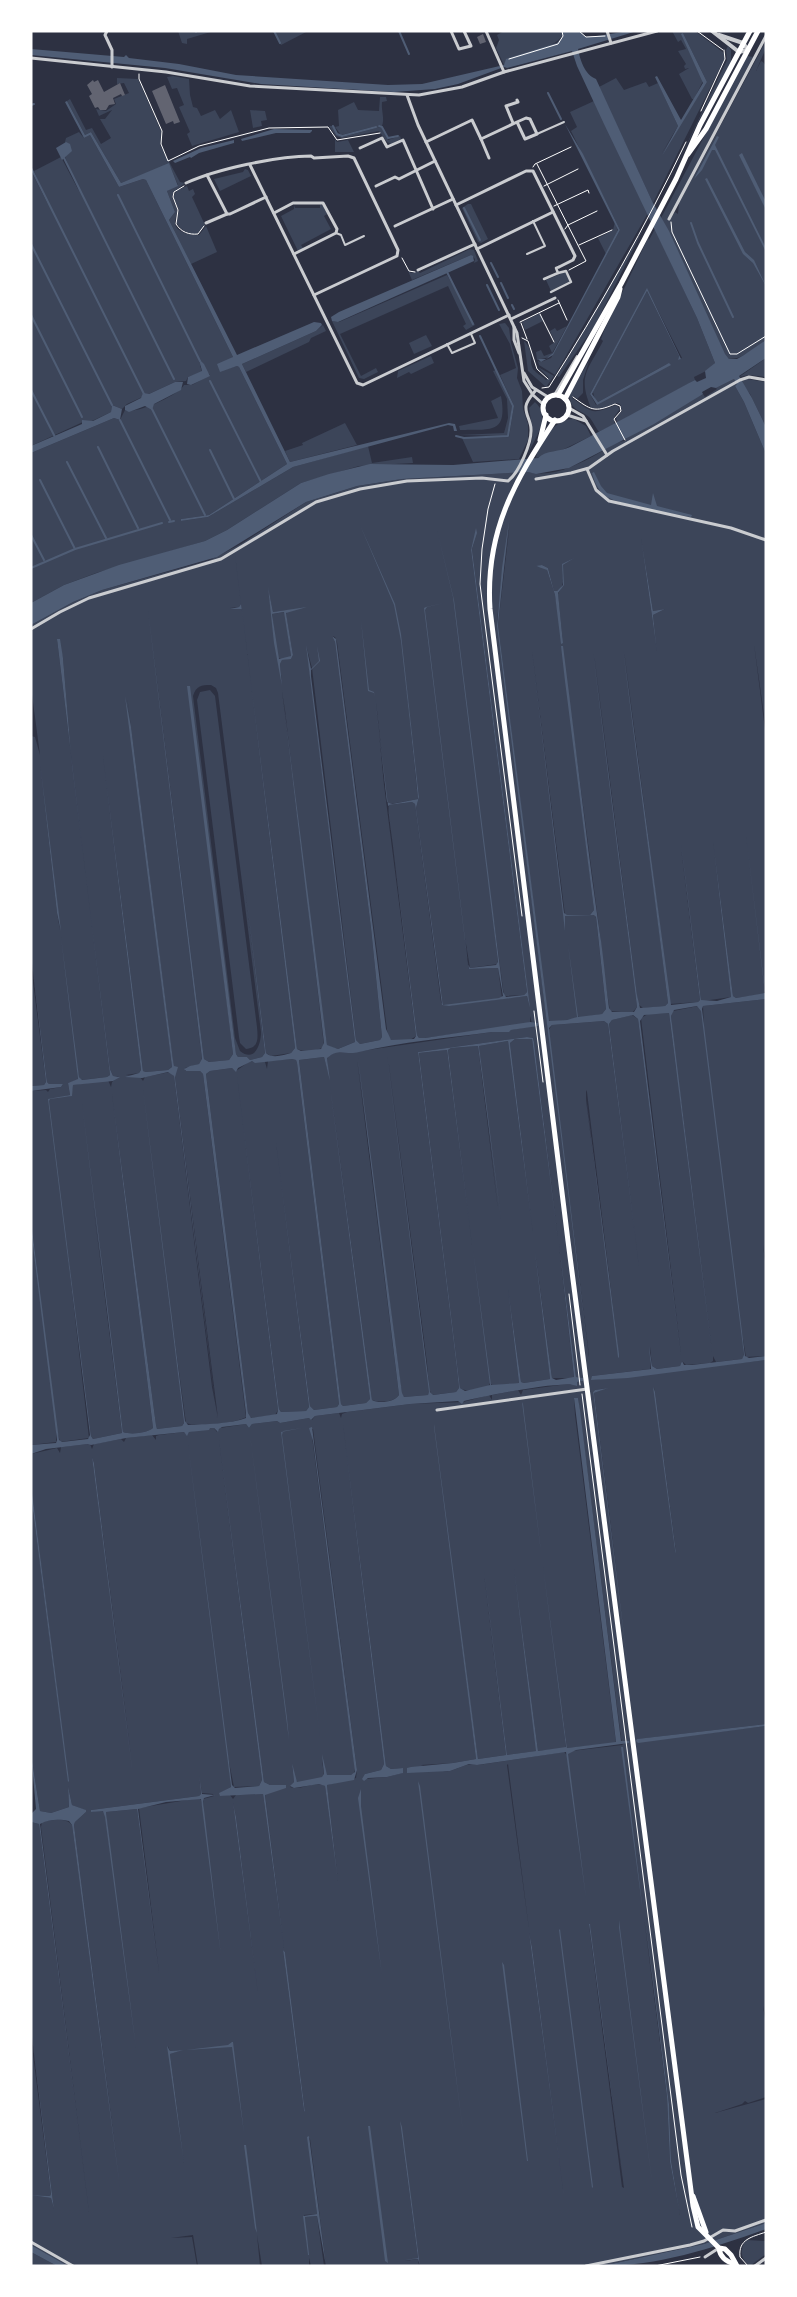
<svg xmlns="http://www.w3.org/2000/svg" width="797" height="2297" viewBox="0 0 797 2297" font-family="'DejaVu Sans',sans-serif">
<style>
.green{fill:#3c4559;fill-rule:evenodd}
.water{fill:#4f5d75;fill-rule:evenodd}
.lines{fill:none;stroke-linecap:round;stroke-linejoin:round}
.stream{stroke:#4f5d75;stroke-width:2}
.building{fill:#626471}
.path{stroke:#fff;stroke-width:1}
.service{stroke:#caccd0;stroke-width:2}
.pedestrian{stroke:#caccd0;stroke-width:2.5}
.minor{stroke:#caccd0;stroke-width:3}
.tertiary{stroke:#caccd0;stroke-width:4}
.primary{stroke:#fff;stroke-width:5}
</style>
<rect width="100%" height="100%" fill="#2d3142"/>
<!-- green -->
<g class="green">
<polygon points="178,31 214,31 187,39 187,44 182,43"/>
<polygon points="274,31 308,31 281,45"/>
<path d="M504 31H561L563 35C549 54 520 49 504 65L496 48 499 40 497 35Z"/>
<polygon points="672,31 695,31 724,53 725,58 653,203 599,87 616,78 624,90 646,82 649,87 658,83 678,126 662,153 707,82 683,33 682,34 703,81 694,99 692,99 679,74 689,68 685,69 684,66 686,64 678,51 686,49 681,40 678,42"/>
<path d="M766 41V48L756 71 761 61 763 62 766 66V340C755 348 744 359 729 359L724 354 661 218 747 56 753 57 668 219 669 220 675 212 678 214 679 203Z"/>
<polygon points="728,46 731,50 731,62 700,118 661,198 727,60 726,50"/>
<polygon points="173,76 189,79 190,95 193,107 197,108 201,116 215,110 220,119 231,110 239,132 192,146 187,134 190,132 179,107 184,105 177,88 172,89 167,77"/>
<path d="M117 78 138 79 161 131 160 145 180 182 185 183 174 192 172 197C173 201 176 205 177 209 178 214 175 217 175 222 174 232 191 236 199 235L206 226 217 252 191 264 169 220 175 212 167 191 178 185 169 164 121 183 91 132 85 135 67 101 70 99 86 130 92 128 101 144 111 138 100 119H105L112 110 99 116 96 109 106 111 116 104 114 99 129 93 124 83 117 84Z"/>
<path d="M380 97H386L387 101 382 102C381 110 385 119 382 126L378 125V127L382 128 388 140 400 136 401 139 391 144 387 142 379 131 342 138 336 136 329 126H333L339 136 343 137 376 128V126L341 135 335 127 339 126 338 110 354 102 358 110 379 111Z"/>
<polygon points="594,101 648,213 555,375 539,365 538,361 541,362 551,358 620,230 571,131 577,127 570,112"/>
<polygon points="250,110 265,111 267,120 261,121 262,126 253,128"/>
<path d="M79 132 84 138 90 135 119 187 143 179 146 180 233 357 220 371 237 366 239 367 287 464 209 515 181 519V521L208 517 293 467 368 446 372 463 412 457 413 463 359 466 301 483 227 530 205 541 96 573 64 585 31 603V453L114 418 120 420 125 410C135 415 179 395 184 385H192L210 375 200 365 202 372 188 377 186 381 175 382 127 404 122 409 112 405 111 412 92 421 83 422 31 446V171L48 204 34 171 61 157 79 191 65 157 71 151 65 142 66 138Z"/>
<polygon points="335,139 337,142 348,140 354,152 335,152"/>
<polygon points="245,169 248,170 251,176 220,191 214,179 243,172"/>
<path d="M187 186 189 191 193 189 195 194 192 197 205 225C203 227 200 233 196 234 189 236 179 228 176 222L179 210 173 197 177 190Z"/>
<polygon points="320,204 323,206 327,214 324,216 331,229 301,245 303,248 298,251 281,216 294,209 294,205 295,208 320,208"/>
<polygon points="468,204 471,204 488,239 481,243 478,242 462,208"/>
<polygon points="615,222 618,232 606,254 598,238 613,230"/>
<polygon points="644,228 594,327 559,377 557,376"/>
<path d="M655 229 697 318 715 363 710 369 694 377 695 380 617 423 616 417 622 411 620 404 616 403 601 409 591 408C577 375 589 369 603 341L601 339 604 331 648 238 649 240ZM647 289 682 358 678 360 679 356 647 291 593 392 595 400 598 402 669 363 596 405 590 394Z"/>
<polygon points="470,249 474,250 478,261 474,263 475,259 471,255 412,280 408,271 411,273 418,271 420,273"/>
<polygon points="565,272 570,281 551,291 546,280"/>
<polygon points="447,275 475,325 466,330 463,326 466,324 448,286 340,334 361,376 376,368 378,372 364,379 359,378 332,321 339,322"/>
<polygon points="540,313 543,321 525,330 522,322"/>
<polygon points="505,323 509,328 511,343 518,368 517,378 522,391 523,409 528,424 528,440 519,459 473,462 462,438 509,437 514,406 500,375 516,368 510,344 499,324"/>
<polygon points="323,325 326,331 311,338 309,342 246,372 242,364 316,331"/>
<polygon points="567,326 550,357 537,360 536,352 541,350 544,356 552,353 549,346 555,342 550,331 555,328 557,331"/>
<polygon points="426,335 432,346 414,354 409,343"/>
<path d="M524 341C536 352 527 364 535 371 537 374 544 377 546 380L549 378 538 367 554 376 546 387 528 371Z"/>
<polygon points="435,354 431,356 434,363 411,374 409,372 397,378 398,371"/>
<polygon points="766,358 766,377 749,375 739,377"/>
<path d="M589 361 583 380V393L577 399 574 396 572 398C593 413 591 415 616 405L620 409 614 417V424L599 432C596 428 593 422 590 418 579 408 572 413 569 395Z"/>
<polygon points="496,370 512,406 508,436 458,435 504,433 508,418 507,399 493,371"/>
<path d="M734 379 737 384 735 386 744 402 766 454V729L754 644 766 737V992L764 982V994L736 998 733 996 713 841 731 997 703 1001 701 1000 681 848 700 1000 698 1002 670 1004 624 650 668 1003 665 1006 643 1008 638 1004 594 653 637 1007 632 1013 610 1011 602 962 601 942 562 646 594 910 590 915H595L596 918 606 1009 602 1014 579 1018 578 1016 574 1019 552 1022 548 1020 498 625 510 522 497 620 548 1031 552 1025 604 1021 608 1024 639 1267 609 1024 612 1020 632 1015 638 1019 681 1354 641 1018 648 1014 669 1013 677 1076 671 1016 673 1011 698 1006 701 1009 704 1028 703 1006 766 999V1262L763 1245 766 1269V1356L746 1357 742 1333 744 1356 742 1359 716 1362 713 1356V1361L710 1363 686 1365 682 1361 680 1366 657 1369 652 1366 650 1347V1369L592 1376V1380L766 1360V1724L638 1739V1742L766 1726V2017L763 2006 766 2025V2097L748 2103 745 2101 742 2104 715 2113 766 2099V2223L704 2244 602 2266H420L400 2121 418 2258 405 2261 418 2259 419 2266H326L310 2139 308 2136 317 2214 304 2215 308 2255 305 2217 317 2216 324 2266H311L309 2258V2266H262L257 2235 260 2266H198L193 2235 171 2238 192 2237 197 2266H67L31 2245V2040L51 2194 50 2196 32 2195 51 2198 54 2209 31 2029V1822L39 1824 89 2212 41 1827 42 1822C51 1820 66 1817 72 1825L116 2155 74 1825 75 1822 86 1812 85 1810 72 1805 68 1786 69 1807 51 1813 40 1811 31 1754V1495L63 1739 31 1484V1454L57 1448 60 1453 61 1447 88 1444H90L92 1449 94 1444 121 1439 124 1442 126 1438 152 1435 156 1440V1436L159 1435 184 1432 187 1435 189 1432 213 1427 217 1432 220 1428 246 1424 249 1428 252 1424 277 1421 280 1423 309 1418 312 1420 315 1416 339 1413 341 1418 342 1414 347 1412 410 1404 463 1402 489 1395 492 1400V1395L518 1390 521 1395 523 1390 560 1385H577V1382L583 1381 582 1378 576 1377 559 1245 574 1378H552L536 1258 550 1379 524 1383 521 1382 508 1289 519 1383 493 1386 490 1383 488 1387C480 1388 466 1393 460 1388L419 1053 447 1050 472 1245 448 1050 451 1048 478 1046 498 1210 479 1046 508 1041 533 1234 510 1043 515 1039H532L558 1239 534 1042 533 1038 527 1037 418 1052 457 1369 459 1388 456 1392 432 1395 430 1391 428 1395 404 1397 402 1394 357 1059 399 1395C395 1402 380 1403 372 1400L332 1100 370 1399 366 1403 343 1406 341 1404 299 1060 324 1057 328 1072 327 1057 338 1051 354 1052 492 1032H508L511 1030 538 1025V1023L532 1024 530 1016V1022L526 1024 425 1038H419L417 1035 389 815V805L412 802 415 804 441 1002 443 1005 416 808 419 797 404 665 418 799 391 804 387 802 376 701 384 785 416 1036 410 1040H391L388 1037 337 642 335 637 332 636 335 642 371 928 382 1037 380 1040 360 1044 356 1040 312 668 307 649 355 1042 338 1049 327 1046 307 898 324 1046C319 1052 303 1052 297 1049L235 555 241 604 239 607 230 608 242 609 295 1048 291 1053 271 1056 266 1053 245 887 265 1053 262 1057 250 1060 247 1057H238L236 1054 211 869 233 1054 229 1060 209 1062 204 1059 153 649 202 1060 199 1064 185 1068V1071H200L203 1074 246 1417C238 1423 195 1427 186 1423L173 1328 184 1423 182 1426 157 1429 156 1425 112 1094 153 1428C147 1433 131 1435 123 1432L93 1203 122 1433 93 1439 91 1436 65 1231 89 1438 60 1442 56 1426V1442L31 1445V1230L41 1300 31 1221V1091L46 1090 48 1092 50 1089 61 1087 63 1084H49L47 1082 31 955V736L35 737 40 755 31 687V625L73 602 102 590 210 560 241 544 306 502 357 486 402 479 528 472C552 478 578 465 599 453 606 449 619 440 626 441L625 439 699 395 703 394 705 397 717 389 716 388ZM477 533 472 549 529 1004 527 996 446 1006 502 998 498 968 469 969 468 965 465 938 470 968 498 964 493 914 504 996 524 995 527 992 471 550ZM641 538 653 611 665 609 653 615 657 652ZM573 558 563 565C560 580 567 579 558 594L563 643 555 595 547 570 543 567H536L542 565 548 568 554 591H557L563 586 562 565ZM268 588 273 612 288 610 286 614 293 655 291 659H287L291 656 285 612 272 614 278 658 287 660H282L280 664 282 685ZM57 639 63 658 72 766 110 1069 113 1076H119L112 1082 111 1087 108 1080 73 1085 71 1096 61 1097 70 1095 68 1083 78 1080 77 1067 79 1077 81 1080 107 1077 110 1075ZM532 650 565 915 564 918ZM211 685 216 688 218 693 261 1032C261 1044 255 1063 240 1051L235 1038 193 696C196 686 201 685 211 685ZM282 691 285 710 307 897ZM127 696 218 1418 212 1387 174 1076 170 1072 145 1077 143 1081 140 1077 126 1075 139 1073 141 1070 103 756 143 1071 146 1072 168 1070 172 1067ZM40 763 60 930 57 913ZM551 1051 589 1355V1357ZM388 1057 427 1363 429 1387ZM679 1088 682 1107 712 1351ZM586 1090 587 1092 619 1357 586 1100ZM654 1387 655 1392 676 1552 675 1551ZM607 1388 594 1393 617 1575 593 1392 595 1390ZM578 1398 621 1738 622 1742 628 1741 622 1745 571 1751 568 1753V1756L564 1752 478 1765C467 1762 459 1769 449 1771 440 1772 430 1769 421 1765L453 1763 476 1759 459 1621 478 1759 506 1755 484 1574 507 1755 537 1751 514 1570 538 1751 566 1748 561 1703 567 1748 616 1743 575 1415 574 1399ZM343 1424 386 1766 391 1769 402 1768V1773L387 1777 365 1779V1774L381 1770 384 1764ZM311 1429H313L357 1770 356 1778 327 1785 338 1881 325 1786C315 1780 301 1791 290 1787L294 1782 292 1763 295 1779 298 1783 318 1780 324 1776 322 1759 325 1774C332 1779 346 1777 354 1774L355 1768ZM219 1440 264 1782 270 1785H286L265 1794 284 1948 263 1794 236 1795 233 1799 230 1795 220 1796V1793L231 1787 228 1757 234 1787 259 1786 262 1780ZM92 1457 94 1463 131 1756ZM508 1764 529 1929 507 1765ZM199 1775 202 1793 213 1794 214 1796 203 1799 204 1814 201 1800 199 1798 139 1808 159 1972 137 1809 106 1812 110 1851 105 1812 100 1810 91 1812V1810L199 1796 201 1794ZM233 1803 236 1817 258 1994ZM644 1918 669 2104 671 2160 680 2215 670 2162 667 2097ZM589 1925H590L624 2188 622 2187ZM529 1933 532 1947 564 2197ZM283 1950 285 1952 305 2112 304 2111ZM168 2046 170 2051 182 2050 170 2054 184 2163ZM369 2125 387 2261H386Z"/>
<polygon points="747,379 766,382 766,427 750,394 741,382"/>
<path d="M501 396C508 435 490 429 460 430L459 426 498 418 491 401Z"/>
<path d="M535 402C551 416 536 437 529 452L533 434 529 408Z"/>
<path d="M574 419 586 426 591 436 560 451 536 458C538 442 556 418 574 419Z"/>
<polygon points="345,423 357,445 290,462 285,451 303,445 302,443"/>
<path d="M210 690 215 696 257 1027C258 1038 259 1048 246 1049L240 1043 239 1037 197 700 200 692Z"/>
<polygon points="31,967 46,1082 44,1085 31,1086"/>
<polygon points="292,1059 296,1060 297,1063 339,1404 337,1407 314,1410 310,1406 276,1142 309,1407 306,1411 281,1412 279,1409 237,1076 278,1410 275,1415 252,1418 249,1417 248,1413 206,1074 210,1071 232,1068 236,1071 250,1061 265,1062 267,1069 268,1061"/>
<path d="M747 2240 766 2241V2254L750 2266C741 2259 740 2253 744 2243Z"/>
<polygon points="31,2252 57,2266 32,2266"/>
</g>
<!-- water -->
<g class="water">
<path d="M561 31H579L586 37C604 36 619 31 637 31L578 49C580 60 585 75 596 79L653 203 669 231 725 354 729 359H737L744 355 766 340V358L739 376 752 398 766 427V454L744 402 735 386 737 384 734 379 716 388 711 387 702 392 703 394 654 424 569 468 536 474 528 472 402 479 357 486 306 502 217 557 102 590 73 602 31 625V603L64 585 119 565 205 541 227 530 301 483 329 474 370 464 453 465 538 458C546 450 560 452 570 447 610 426 649 405 689 383L695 380 697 382 706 378 705 371 715 363 697 318 604 124 577 66 572 51 507 68 504 67 458 84 435 89 394 92 261 84 165 68 31 55V49L124 57 126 55 129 58 179 64 236 75 388 85 422 84 504 65 506 59 557 43 563 36Z"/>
<polygon points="683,33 707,82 662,156 678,126 655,77 657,76 681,120 703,83 681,34"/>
<polygon points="67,101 85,135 91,132 121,183 169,163 178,186 167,191 175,212 169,220 237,355 314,322 321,323 322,325 316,331 242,364 290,462 449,423 455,424 457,431 454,431 453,426 448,425 293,467 208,517 181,521 181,519 209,515 287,464 239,367 237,366 220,372 217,364 233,357 146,180 143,179 119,187 90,135 84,138 65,102"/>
<polygon points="565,124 583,154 620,230 553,355 541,362 538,359 546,359 553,353 618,230"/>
<polygon points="274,129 312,130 312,131 310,133 276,133 242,141 241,139"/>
<polygon points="717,136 719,137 715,145 766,248 766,252 715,150 712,150 702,170 694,179"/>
<polygon points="234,140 234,143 199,153 191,158 190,157 175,163 173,161 201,148"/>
<polygon points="66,142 70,144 72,151 62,160 56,148"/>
<polygon points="742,153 766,202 766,210 739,155"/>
<polygon points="707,178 745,252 754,260 766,286 753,263 743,254 705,179"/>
<polygon points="471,255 473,256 474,261 338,322 332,321 331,317 339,312"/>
<polygon points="647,288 681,359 678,360 679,356 647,291 592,394 598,402 669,363 671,365 597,405 590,394"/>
<polygon points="199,359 204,364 210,376 191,385 187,384 188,377 202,371"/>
<polygon points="175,382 183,382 181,390 154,404 152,410 145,406 129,412 125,410 125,406 141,398 143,393 149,394"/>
<polygon points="112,405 122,409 120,420 114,418 31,453 31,446 82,424 82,420 93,421 111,412"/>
<path d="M594 472 601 486 607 493 651 505 653 493 657 506 692 515 691 517C671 513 616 506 603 494 597 488 594 480 592 473Z"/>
<path d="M509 521 498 625 549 1021 567 1020 577 1017 568 944 578 1017 602 1014 606 1009 596 917 594 915 565 916V931L532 651 564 913 567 915H590L594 910 565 681 561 646H563C575 738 585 830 598 921 603 950 605 979 609 1008L612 1012H634L637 1007 593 653 637 995 640 1008 665 1006 668 1003 623 650 671 1005 698 1002 700 1000 681 844 701 1000 717 1001 731 997 713 841 733 996 736 998 765 993 746 835 766 999 703 1006 702 1009 745 1356 749 1358 766 1356V1360L628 1378 591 1380 592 1376 651 1369 649 1346 652 1366 657 1369 680 1366 682 1361 684 1365H692L742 1359 744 1355 701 1011 697 1006 674 1010 671 1016 712 1352 669 1013 644 1015 640 1021 681 1356 638 1019 633 1015 612 1020 609 1024 639 1267 608 1024 604 1021 552 1025 549 1028 589 1359 497 626 502 568Z"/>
<path d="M360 525 395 604 401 634 419 797 416 808 443 1005 499 998 503 996 498 968 469 969 467 957 424 608 426 607 444 603 427 607 425 610 468 964 470 968 496 965 498 962 453 597 437 530 454 600 503 992 506 997 524 995 527 992 471 550 476 528 477 533 472 549 530 1008 527 996 449 1006 442 1005 415 804 412 802 389 805 388 807 417 1035 419 1038H425L530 1022 538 1023V1026L511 1030 509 1032H492C447 1038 402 1042 359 1052 345 1056 341 1047 327 1058L330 1081 324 1057 299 1060 341 1404 343 1406 366 1403 370 1399 330 1086 372 1400C379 1404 395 1402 399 1395L358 1058 402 1393 404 1397 428 1395 429 1392 387 1056 430 1392 433 1395 456 1392 459 1388 457 1369 418 1052 527 1037 533 1038 534 1042 558 1240 532 1039H515L510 1043 533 1234 508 1041 479 1046 501 1219 478 1046 451 1048 448 1050 472 1245 447 1050 419 1053 460 1388 465 1391 490 1385 473 1250 491 1385 519 1383 508 1289 521 1382 524 1383 550 1379 535 1252 552 1378 556 1380 574 1377 559 1244 576 1377 583 1378V1381L577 1382V1386C566 1379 481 1397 464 1401L462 1404 458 1401 410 1404 315 1416 311 1420 309 1418 280 1423 277 1421 252 1424 249 1428 246 1424 222 1427 219 1429 218 1432 214 1428H210L209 1430 189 1432 187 1436 184 1432 126 1438 91 1445 88 1444 46 1449 31 1454V1445L56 1443 57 1440 31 1230V1221L59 1440 62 1442 88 1439 90 1435 48 1099 70 1095 68 1083 78 1079 61 937 79 1077 82 1080 107 1077 110 1075 57 639H60L63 658 72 766 110 1069 113 1076 120 1077 113 1081 73 1085 72 1096 50 1099 49 1101 91 1436 93 1439 122 1433 82 1103 123 1432C131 1435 147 1433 153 1428L112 1094 156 1425 157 1429 182 1426 184 1423 143 1089 185 1421 188 1425C204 1424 231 1424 246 1418V1413L203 1074 200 1071H186L184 1069 190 1066 199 1064 202 1059 148 610 204 1059 209 1062 229 1060 233 1054 187 686H190L236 1054 238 1057H247L250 1060 262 1057 265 1053 245 886 266 1053C272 1059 284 1055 291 1053L295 1048 242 609H230L239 607 241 604 235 555 297 1049 301 1051 321 1049 324 1043 282 690 327 1045 338 1049 355 1042 306 645 311 669 319 661 317 646 320 661 311 670V676L356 1040 360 1044 380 1040 382 1037 371 928 335 642 332 636 336 639 386 1029 391 1040 414 1039 416 1036 375 698 374 693 368 691 361 620 369 690 374 692 375 698 387 802 392 804 418 799 416 778 401 641 394 605ZM292 1059 296 1060 297 1063 339 1404 337 1407 314 1410 310 1406 276 1142 309 1407 306 1411 281 1412 279 1409 237 1076 278 1410 277 1414 251 1418 248 1413 206 1074 210 1071 232 1068 236 1072 238 1068 252 1061 255 1063Z"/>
<polygon points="641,538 653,611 665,609 653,615 657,652"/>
<polygon points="574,558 563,565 564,585 558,593 563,643 561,644 555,595 547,570 536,566 542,565 548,568 554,591 557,591 563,585 562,564"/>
<path d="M268 587 273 612 307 607 286 613 293 655 291 659 282 660 280 664 282 686 274 643ZM284 612 291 656 279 659 272 614Z"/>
<polygon points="125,696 131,727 173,1060 174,1066 178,1067 175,1077 178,1101 217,1418 174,1076 168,1072 142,1078 125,1077 139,1073 141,1070 103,756 143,1071 146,1072 168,1070 172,1067"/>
<polygon points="40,763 61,931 57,913"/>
<polygon points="31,955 47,1082 49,1084 63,1084 61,1087 31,1091 31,1086 44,1085 46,1082"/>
<polygon points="585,1089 619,1354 619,1358 618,1357"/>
<polygon points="653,1387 655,1392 676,1553 675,1551"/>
<polygon points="608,1388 594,1393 630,1683 593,1392 595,1390"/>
<polygon points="574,1398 578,1398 580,1410 621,1741 629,1741 629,1743 576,1750 568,1754 586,1898 566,1752 477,1765 469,1764 450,1771 407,1773 407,1768 411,1767 453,1763 476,1759 440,1473 434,1427 434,1424 478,1759 506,1755 484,1571 507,1755 536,1751 514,1569 538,1751 566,1747 543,1566 567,1748 616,1742"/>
<polygon points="522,1402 523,1404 542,1560"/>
<polygon points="343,1424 386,1766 391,1769 403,1768 403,1773 387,1777 368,1778 364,1781 362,1779 365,1774 381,1770 384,1764"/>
<polygon points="312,1427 357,1770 354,1780 327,1785 338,1882 325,1786 319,1784 294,1788 290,1786 294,1782 292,1763 297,1782 322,1777 324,1774 322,1754 327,1775 351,1775 355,1772 313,1441 309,1428"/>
<polygon points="302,1428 283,1431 282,1435 320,1736 281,1432"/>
<polygon points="250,1435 287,1718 289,1740"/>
<polygon points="219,1439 264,1782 270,1785 286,1785 286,1788 265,1795 284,1948 263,1794 220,1796 219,1793 231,1787 188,1444 232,1785 235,1788 259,1786 262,1780"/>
<polygon points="92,1457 94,1463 133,1776"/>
<polygon points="31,1484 69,1781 68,1782 32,1503"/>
<polygon points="766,1724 766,1726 638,1743 636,1741 637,1739"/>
<polygon points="621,1747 623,1747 643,1912 642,1905"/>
<path d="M31 1754 40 1811 51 1813 69 1807 68 1786 72 1805 86 1810V1812L75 1822 74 1825 120 2188 72 1825 69 1821C60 1819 49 1819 40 1824L89 2212 39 1824 31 1822V1814L36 1809Z"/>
<polygon points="199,1774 202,1794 215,1795 204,1798 203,1801 221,1956 201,1799 166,1802 138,1809 159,1974 137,1809 106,1812 136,2048 105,1817 103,1811 91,1812 91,1810 199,1796 201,1794"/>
<polygon points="418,1781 420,1786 463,2132"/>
<polygon points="361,1789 361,1806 382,1975 358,1798"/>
<polygon points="233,1803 236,1817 258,1994"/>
<polygon points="645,1917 669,2104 671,2160 680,2215 670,2162 667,2097"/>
<polygon points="619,1920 652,2182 619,1927"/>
<polygon points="589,1924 590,1924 624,2189"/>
<polygon points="560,1929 593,2187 592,2188 559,1930"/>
<polygon points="529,1933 532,1947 564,2197"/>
<polygon points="283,1950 285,1952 305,2112 304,2111"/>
<polygon points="502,1962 504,1965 528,2161 527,2161"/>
<polygon points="31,2029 54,2209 51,2198 31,2195 50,2196 51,2194"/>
<polygon points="232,2042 233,2042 244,2133 232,2047 186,2050 228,2045"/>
<polygon points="167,2046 170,2051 183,2050 170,2054 184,2163"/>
<polygon points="400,2121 402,2127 420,2266 418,2259 405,2260 418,2258"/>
<polygon points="368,2126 370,2126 388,2263 385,2261"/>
<polygon points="309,2136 326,2266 317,2216 305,2217 309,2255 308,2255 303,2216 317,2214 307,2137"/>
<polygon points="244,2145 246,2145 257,2233 255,2228"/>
<path d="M766 2223V2229C713 2248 658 2266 602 2266L704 2244Z"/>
<polygon points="31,2245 66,2265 67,2266 57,2266 31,2252"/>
</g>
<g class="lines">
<!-- stream -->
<g class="stream">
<polyline points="196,31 196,32"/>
<polyline points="274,31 280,43"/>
<polyline points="399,31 409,54"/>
<polyline points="548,93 561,119"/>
<polyline points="31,105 34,104"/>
<polyline points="333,126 337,134 342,136 376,127"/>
<polyline points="379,126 382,127 388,138 398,136"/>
<polyline points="64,158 174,379"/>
<polyline points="31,168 144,394"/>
<polyline points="118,195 200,361"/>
<polyline points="464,208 480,240"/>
<polyline points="691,223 698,243 733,317"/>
<polyline points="31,244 112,405"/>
<polyline points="491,263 498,277"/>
<polyline points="447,272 473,324"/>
<polyline points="501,283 508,298"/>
<polyline points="487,285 499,310"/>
<polyline points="512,305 514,309"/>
<polyline points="31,315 82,417"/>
<polyline points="210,381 261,482"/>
<polyline points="31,390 55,437"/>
<polyline points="152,409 205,515"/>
<polyline points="120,420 170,520"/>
<polyline points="456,436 464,438 508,436 513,406 480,336"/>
<polyline points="98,447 138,528"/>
<polyline points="210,450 234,499"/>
<polyline points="67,462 106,538"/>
<polyline points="40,480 75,549"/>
<polyline points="169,522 174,521"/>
<polyline points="31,535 44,560"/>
<polyline points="31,568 75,549 162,523"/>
</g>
</g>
<!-- building -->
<g class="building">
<polygon points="483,34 486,42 480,44 477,37"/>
<polygon points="93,80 94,82 98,80 104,92 120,83 125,95 122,96 121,94 113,98 115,104 109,105 106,110 100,110 98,107 95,108 89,96 92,94 87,85"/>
<polygon points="165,85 180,122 174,124 173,121 166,124 152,91"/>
</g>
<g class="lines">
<!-- path -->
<g class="path">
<polyline points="579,31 586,37 605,36"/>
<polyline points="697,31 723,50"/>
<polyline points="509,59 558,44 563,36 562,31"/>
<polyline points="139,74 139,79 162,131 161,144 168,161 199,146 269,128 328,127 337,140 380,133"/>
<polyline points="701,111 725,59 724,50"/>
<polyline points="537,164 586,261 569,270"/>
<polyline points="533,167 535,164 571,147"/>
<path d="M184 186 174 192 173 197 178 210 176 224C181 232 189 235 198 234L204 226"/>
<polyline points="544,186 578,169"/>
<polyline points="554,206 588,190 589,193"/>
<polyline points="671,222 672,232 730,354 737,354 766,336"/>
<polyline points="565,229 568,225 597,211"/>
<polyline points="579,245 612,230"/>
<polyline points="402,258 409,271 415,272"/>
<polyline points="558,300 567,320"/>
<polyline points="540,314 554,342"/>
<polyline points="520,322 559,303"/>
<polyline points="521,323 527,339"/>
<polyline points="522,338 528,341 537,369 548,379"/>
<path d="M542 388 549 387C599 308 646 226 686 142"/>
<path d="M573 397C591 410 594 413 615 404L620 406 621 411 614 419 625 440"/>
<polyline points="495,484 488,509 482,549 480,584 522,916"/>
<polyline points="534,1011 543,1082"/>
<polyline points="569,1294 580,1385"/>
<polyline points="582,1394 681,2175 692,2227"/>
<polyline points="655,2266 700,2257"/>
<path d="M748 2266 740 2257C738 2239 752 2237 766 2232"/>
</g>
<!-- service -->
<g class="service">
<polyline points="537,134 564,122"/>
<polyline points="336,233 341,235 345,245 364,236"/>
<polyline points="527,254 545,246 533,221"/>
<polyline points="447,344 452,353 475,343 471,334"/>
<polyline points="554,395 577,356"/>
</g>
<!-- pedestrian -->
<g class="pedestrian">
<polyline points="544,279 558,273 556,268 559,267"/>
<polyline points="551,292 571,282 566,271 558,273"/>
</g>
<!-- minor -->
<g class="minor">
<polyline points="107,31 105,35 112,50 112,67"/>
<polyline points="451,31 459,49 471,46 464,31"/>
<polyline points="486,31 504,72"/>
<polyline points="607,31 611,43"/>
<polyline points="31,58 166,72 250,86 419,95 462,87 504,72 657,31"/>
<polyline points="407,95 418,125 517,333 524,381 533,395 544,405"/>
<polyline points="513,123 506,106 518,102 517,100"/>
<polyline points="481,139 489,158"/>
<polyline points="426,142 472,120 481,139 517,122 525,139 537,134 530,119 526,118 517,122"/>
<polyline points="360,148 382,138 387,147 403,140 433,209"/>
<polyline points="250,165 357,383 363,385 509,315"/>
<polyline points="207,175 227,214 230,214 266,197"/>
<path d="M186 183C217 169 277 156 311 156L314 158 348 156 354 158 398 250 397 256 314 295"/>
<polyline points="376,186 395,177 399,179 435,161"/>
<polyline points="456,205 526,171 533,171 575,256 573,260 559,267"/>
<polyline points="274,213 293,203 323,203 337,229 336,233 294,254"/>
<polyline points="669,219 766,36"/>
<polyline points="206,223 227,214"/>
<polyline points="395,226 453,199"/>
<polyline points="477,249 553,212"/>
<polyline points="418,270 475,244"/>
<polyline points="511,319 555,298"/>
<polyline points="514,327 514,340 519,353"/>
<polyline points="524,373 532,387 548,397"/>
<polyline points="569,408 583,416 607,455"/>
<polyline points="567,415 586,421"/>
<polyline points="587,469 596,490 609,501 731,528 766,540"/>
<polyline points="536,479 571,473 589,468 613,451 740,380 749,377 766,380"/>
<path d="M31 629 60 612 89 598 221 559 316 502 360 489 407 481 482 478 508 481C519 473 532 442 531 429 531 421 525 414 526 406 527 400 532 395 536 390"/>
<polyline points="437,1410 587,1389"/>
<polyline points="31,2242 73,2266"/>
<polyline points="705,2257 719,2248"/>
<polyline points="586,2266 690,2245 704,2241 723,2230 735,2231 766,2220"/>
<polyline points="755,2266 766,2258"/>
</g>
<!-- tertiary -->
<g class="tertiary">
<polyline points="712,31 739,52 748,50"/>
<polyline points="719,35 743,43 748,50"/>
</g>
<!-- primary -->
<g class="primary">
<polyline points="688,154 706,129 758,31"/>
<polyline points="558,395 621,284 676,179 700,125 750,31"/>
<circle cx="556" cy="408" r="13"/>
<polyline points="565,399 618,297 620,289"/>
<path d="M555 420C514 482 485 532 490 609L568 1241 693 2206 698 2227 719 2248 725 2249 731 2255 737 2266"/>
<polyline points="540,440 546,415"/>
<polyline points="693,2196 706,2232"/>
<path d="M719 2248C720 2257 727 2262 735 2264"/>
</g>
</g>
<!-- border -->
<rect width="797" height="2297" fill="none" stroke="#ffffff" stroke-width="65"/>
</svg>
